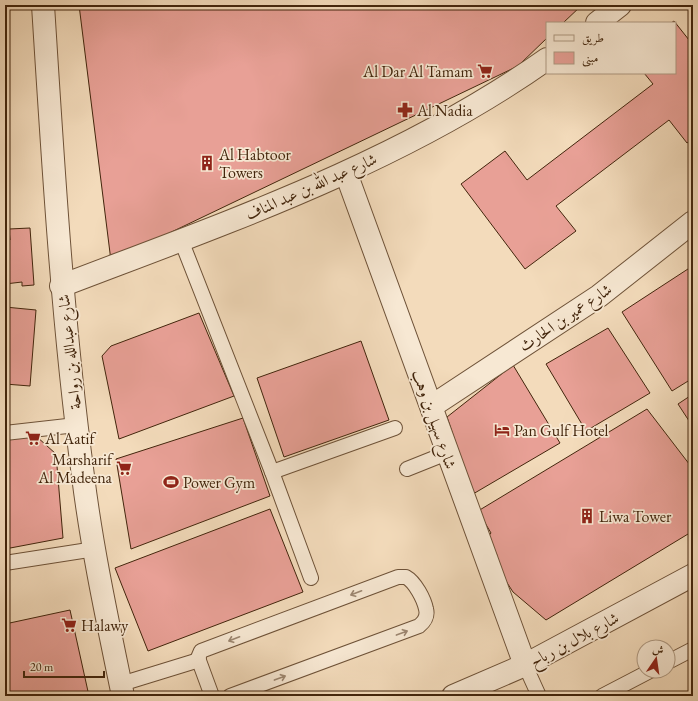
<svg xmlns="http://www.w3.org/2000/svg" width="698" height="701" viewBox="0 0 698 701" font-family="'EB Garamond',Amiri,serif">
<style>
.building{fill:#e8a096;stroke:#42250c}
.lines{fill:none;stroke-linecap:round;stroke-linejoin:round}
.service-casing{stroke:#6e5238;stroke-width:16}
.minor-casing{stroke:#6e5238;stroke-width:24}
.service{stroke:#f7e8d3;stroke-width:14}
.minor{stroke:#f7e8d3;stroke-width:22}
.oneway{stroke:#9c8670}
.labels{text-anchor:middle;stroke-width:3.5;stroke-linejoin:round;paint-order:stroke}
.poi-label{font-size:16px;fill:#42250c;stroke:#f7e8d3;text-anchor:start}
.street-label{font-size:16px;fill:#42250c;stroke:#f7e8d3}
</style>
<rect width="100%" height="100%" fill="#f3dbbb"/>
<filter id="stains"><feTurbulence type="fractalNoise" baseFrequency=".005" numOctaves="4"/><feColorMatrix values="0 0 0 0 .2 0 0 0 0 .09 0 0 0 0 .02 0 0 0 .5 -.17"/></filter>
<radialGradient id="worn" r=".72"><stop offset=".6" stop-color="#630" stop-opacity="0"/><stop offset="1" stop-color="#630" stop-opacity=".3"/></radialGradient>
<!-- building -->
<g class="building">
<polygon points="79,5 582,5 563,23 547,23 547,38 518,66 111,261"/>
<polygon points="674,21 693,45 693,139 687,143 669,120 556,206 576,231 525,269 461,184 505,151 527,180 653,84 644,73 675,73 675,23 671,23"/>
<polygon points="30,228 34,285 22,286 22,282 5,284 5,240 10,240 9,229"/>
<polygon points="691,267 693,270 693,378 672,391 622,312"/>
<polygon points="5,307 36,310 30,386 5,384"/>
<polygon points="199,313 234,396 119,439 102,356 111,346"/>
<polygon points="608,328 650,393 586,431 546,364"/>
<polygon points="361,341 389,420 284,457 257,378"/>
<polygon points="513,365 560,443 473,494 447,417"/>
<polygon points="693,394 693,427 678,404"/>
<polygon points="647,409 693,469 693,531 546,620 513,592 493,561 497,555 486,539 491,533 478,511"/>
<polygon points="243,418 270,496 131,549 116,459"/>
<polygon points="36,436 56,454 63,538 5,549 5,439"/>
<polygon points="270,509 303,592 148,651 115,568"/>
<polygon points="70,610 89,696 5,696 5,624"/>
</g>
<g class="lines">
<!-- service casing -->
<g class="service-casing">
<g id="service">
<polyline points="181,240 272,472 311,578"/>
<polyline points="5,433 76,425"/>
<polyline points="407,469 447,453"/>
<polyline points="272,472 395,428"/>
<polyline points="5,563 95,549"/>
<polyline points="668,662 693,649"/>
<polyline points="525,665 539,696"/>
<polyline points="121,684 199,660"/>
<path d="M212 696 198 658 201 651 398 577H406C415 582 424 599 426 609 428 616 424 622 419 626L230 696"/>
<polyline points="602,696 650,671"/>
</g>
</g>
<!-- minor casing -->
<g class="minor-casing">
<g id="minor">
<path d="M43 5C53 162 62 319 83 476 92 549 108 623 123 696"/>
<polyline points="597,23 620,5"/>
<polyline points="346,173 525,665"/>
<path d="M61 286C228 222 400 163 547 59"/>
<polyline points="432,406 599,296 693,222"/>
<polyline points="453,696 525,665 693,575"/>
</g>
</g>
<!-- service -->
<use href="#service" class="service"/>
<!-- minor -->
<use href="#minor" class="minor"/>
</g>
<!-- one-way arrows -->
<defs><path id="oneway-shaft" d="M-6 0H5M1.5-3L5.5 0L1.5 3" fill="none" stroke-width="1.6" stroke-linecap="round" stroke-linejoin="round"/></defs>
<g class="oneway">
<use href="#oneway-shaft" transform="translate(356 593) rotate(159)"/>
<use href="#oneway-shaft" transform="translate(402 633) rotate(-20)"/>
<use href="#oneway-shaft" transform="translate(234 639) rotate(159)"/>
<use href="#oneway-shaft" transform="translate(280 678) rotate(-20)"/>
</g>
<!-- icons -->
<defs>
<g id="supermarket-bare" transform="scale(1.2)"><path d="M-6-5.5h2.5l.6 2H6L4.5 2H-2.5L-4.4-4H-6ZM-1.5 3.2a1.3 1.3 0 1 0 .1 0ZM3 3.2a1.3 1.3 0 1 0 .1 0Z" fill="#8f2418" stroke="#f7e8d3" stroke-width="2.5" paint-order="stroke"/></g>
<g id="pharmacy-bare" transform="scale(1.2)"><path d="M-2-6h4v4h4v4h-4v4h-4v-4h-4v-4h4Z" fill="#8f2418" stroke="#f7e8d3" stroke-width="2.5" paint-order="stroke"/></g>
<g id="building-bare" transform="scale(1.2)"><path d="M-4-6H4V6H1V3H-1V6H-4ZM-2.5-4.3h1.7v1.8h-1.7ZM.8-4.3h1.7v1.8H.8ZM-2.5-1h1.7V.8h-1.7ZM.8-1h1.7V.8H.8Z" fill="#8f2418" stroke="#f7e8d3" stroke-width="2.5" paint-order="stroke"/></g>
<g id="hotel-bare" transform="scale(1.2)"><path d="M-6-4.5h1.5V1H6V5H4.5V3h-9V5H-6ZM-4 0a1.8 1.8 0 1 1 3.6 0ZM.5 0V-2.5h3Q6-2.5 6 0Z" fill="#8f2418" stroke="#f7e8d3" stroke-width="2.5" paint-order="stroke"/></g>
<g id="stadium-bare" transform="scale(1.2)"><path d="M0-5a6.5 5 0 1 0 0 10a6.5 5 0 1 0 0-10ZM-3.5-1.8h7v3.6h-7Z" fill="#8f2418" stroke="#f7e8d3" stroke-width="2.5" paint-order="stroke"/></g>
</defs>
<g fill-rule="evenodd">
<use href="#supermarket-bare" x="485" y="71"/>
<use href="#pharmacy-bare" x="405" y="110"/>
<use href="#building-bare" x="207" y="163"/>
<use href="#hotel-bare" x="502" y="430"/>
<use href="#supermarket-bare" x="33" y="438"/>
<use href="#supermarket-bare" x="124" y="468"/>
<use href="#stadium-bare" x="171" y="482"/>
<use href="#building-bare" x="587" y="516"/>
<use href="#supermarket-bare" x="69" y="625"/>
</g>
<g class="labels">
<!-- poi labels -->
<g class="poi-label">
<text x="473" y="77" text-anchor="end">Al Dar Al Tamam</text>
<text x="417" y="116">Al Nadia</text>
<text x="219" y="160">Al Habtoor<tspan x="219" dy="18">Towers</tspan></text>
<text x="514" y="436">Pan Gulf Hotel</text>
<text x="45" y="444">Al Aatif</text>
<text x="112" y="465" text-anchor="end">Marsharif<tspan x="112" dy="18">Al Madeena</tspan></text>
<text x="183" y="488">Power Gym</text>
<text x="599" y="522">Liwa Tower</text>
<text x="81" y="631">Halawy</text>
</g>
<!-- street labels -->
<g class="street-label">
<text transform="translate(311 186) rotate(-24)" y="6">شارع عبد الله بن عبد المناف</text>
<text transform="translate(565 317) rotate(-34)" y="6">شارع عمير بن الحارث</text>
<text transform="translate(69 352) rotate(-96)" y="6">شارع عبدالله بن رواحة</text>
<text transform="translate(435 419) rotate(71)" y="6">شارع سهيل بن وهب</text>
<text transform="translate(574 639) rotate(-28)" y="6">شارع بلال بن رباح</text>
</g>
</g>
<!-- margin -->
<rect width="698" height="701" fill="none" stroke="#f3dbbb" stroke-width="20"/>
<rect x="6" y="6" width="686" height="689" fill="none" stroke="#42250c" stroke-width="2"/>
<rect x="10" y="10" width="678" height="681" fill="none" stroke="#42250c"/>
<!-- legend -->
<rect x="546" y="22" width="130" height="52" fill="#f7e8d3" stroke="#af9a83"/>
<rect x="554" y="35" width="20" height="6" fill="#f7e8d3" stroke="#af9a83"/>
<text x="582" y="42" font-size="12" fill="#42250c">طريق</text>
<rect x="554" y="52" width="20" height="12" fill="#e8a096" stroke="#af9a83"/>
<text x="582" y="62" font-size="12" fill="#42250c">مبنى</text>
<!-- north arrow -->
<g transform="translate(656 659) rotate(13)"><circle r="19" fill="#f7e8d3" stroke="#af9a83"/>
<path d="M0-3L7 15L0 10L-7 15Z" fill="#8f2418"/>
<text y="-6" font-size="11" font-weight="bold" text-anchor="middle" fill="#42250c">ش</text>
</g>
<!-- scale -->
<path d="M24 671v6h80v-6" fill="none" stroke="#42250c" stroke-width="2"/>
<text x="30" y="671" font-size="12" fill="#42250c" stroke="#f7e8d3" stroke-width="3" paint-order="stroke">20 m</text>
<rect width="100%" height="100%" filter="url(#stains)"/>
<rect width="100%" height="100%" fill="url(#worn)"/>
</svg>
